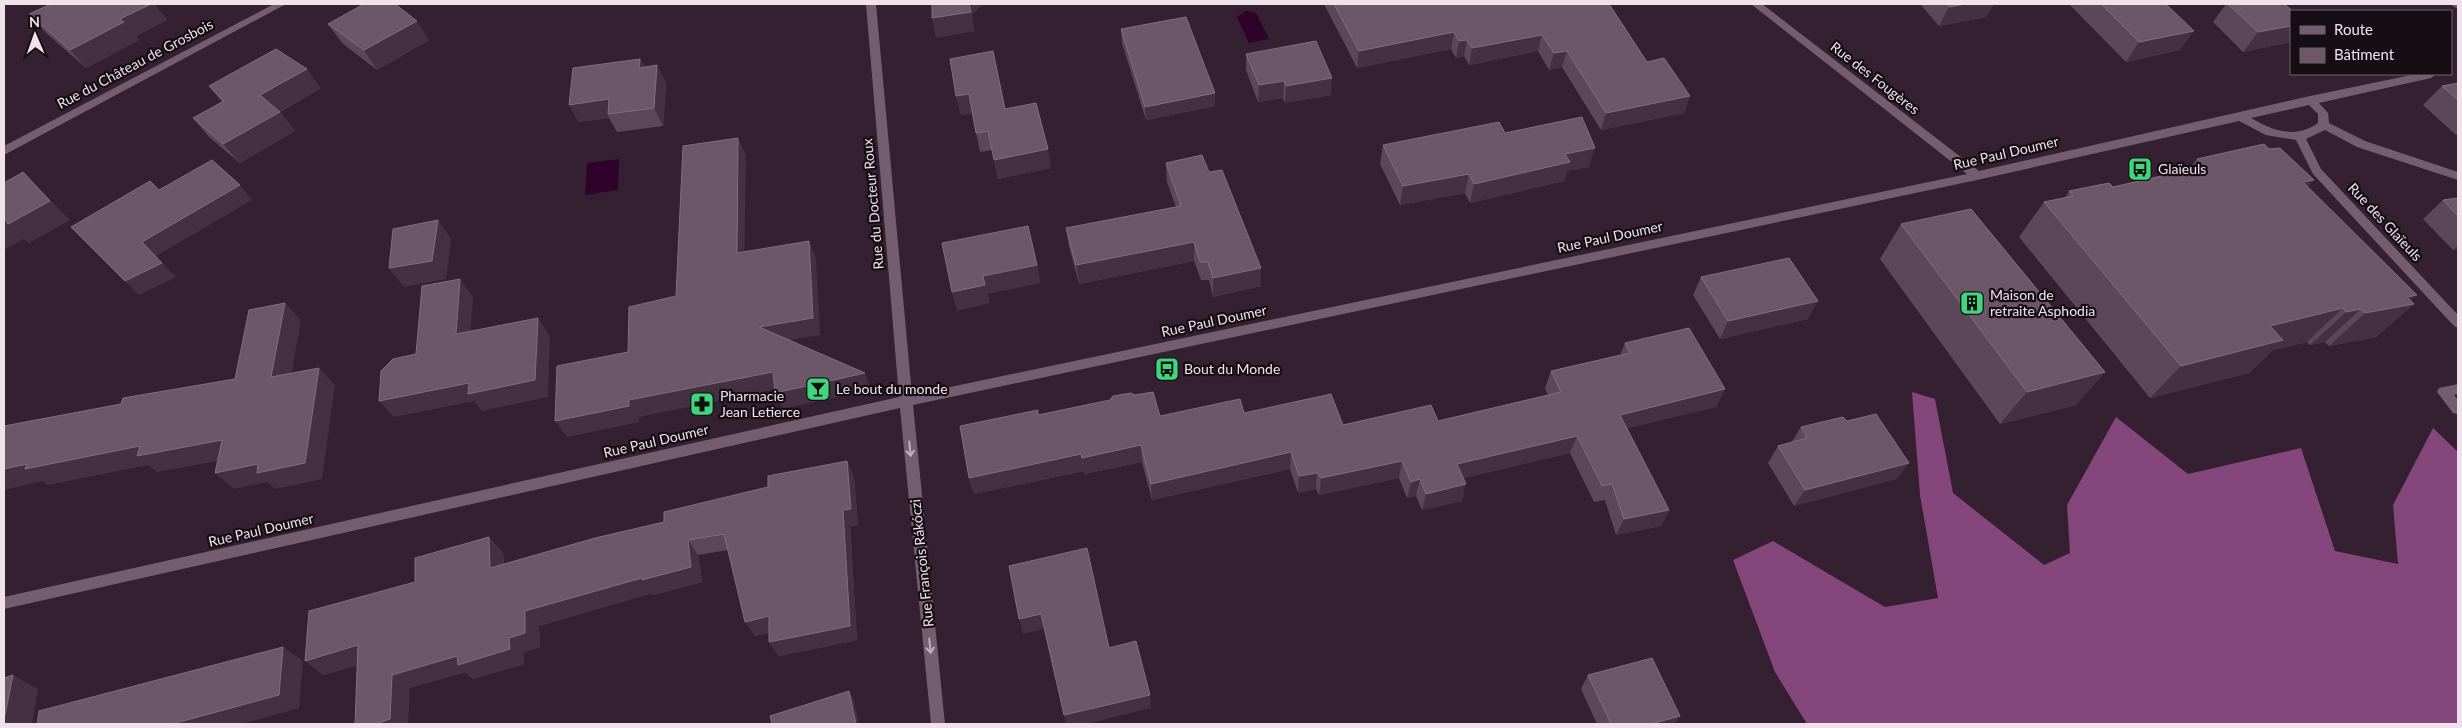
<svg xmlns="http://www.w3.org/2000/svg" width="2462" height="728" viewBox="0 0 2462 728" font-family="Lato,sans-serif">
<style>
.forest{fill:#85467c}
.water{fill:#2f022b}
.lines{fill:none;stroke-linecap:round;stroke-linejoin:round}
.minor{fill:#755d70;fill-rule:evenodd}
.wall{fill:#5c4758}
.shaded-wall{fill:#453042}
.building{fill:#6c5768;stroke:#816d7d}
.oneway{stroke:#bfadbb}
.labels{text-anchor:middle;stroke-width:4.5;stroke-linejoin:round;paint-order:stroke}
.street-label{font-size:14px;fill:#f0e2ed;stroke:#160d15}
.poi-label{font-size:14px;fill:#f0e2ed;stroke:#160d15;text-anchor:start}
</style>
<rect width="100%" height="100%" fill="#342031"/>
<!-- forest -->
<polygon class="forest" points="1912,392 1935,399 1953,493 2044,565 2070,553 2067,505 2116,417 2188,474 2301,448 2335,551 2398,564 2393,505 2433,428 2458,452 2458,724 1807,724 1775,672 1733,560 1773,541 1885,607 1938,598 1920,495"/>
<!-- water -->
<g class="water">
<polygon points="1246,11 1256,13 1269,39 1249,43 1237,17"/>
<polygon points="619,159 618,190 585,195 587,163"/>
</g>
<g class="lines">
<!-- minor -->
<g class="minor">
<polygon points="274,4 286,4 4,155 4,146"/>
<path d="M866 4H876L912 395 1967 174 1751 4H1762L1979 171 2310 96 2416 74H2436L2431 78 2319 103 2328 113 2329 123 2365 141 2458 172V180L2357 147 2325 130 2306 139 2321 169 2458 315V328L2454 326 2313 174 2296 140 2266 135 2239 121 1977 180 913 405 945 724H931L900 408 4 609V597L899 397ZM2309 105 2318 114V123C2296 139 2273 131 2251 118Z"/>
<polygon points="2450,4 2458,4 2458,9"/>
<polygon points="2458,384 2458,394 2454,395 2458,400 2458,414 2453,413 2437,392 2439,388"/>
</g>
</g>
<!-- wall -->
<g class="wall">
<polygon points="51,4 154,4 167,20 136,36 139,40 86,68 45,32 29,14"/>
<polygon points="1324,4 1609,4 1647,62 1690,96 1684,113 1601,130 1562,67 1549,70 1538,51 1469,65 1464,56 1456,58 1451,49 1357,68"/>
<polygon points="1920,4 1994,4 1986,17 1939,26"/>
<polygon points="2069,4 2166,4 2180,50 2126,62"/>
<polygon points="2226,4 2284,4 2290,42 2243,52 2213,22"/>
<polygon points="328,24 429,40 377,70 342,43"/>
<polygon points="1121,29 1215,106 1146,120 1122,43"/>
<polygon points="1246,54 1331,95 1285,103 1283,98 1258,102 1246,70"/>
<polygon points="640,59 644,67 666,83 663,126 617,132 609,118 578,122"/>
<polygon points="2458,83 2458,134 2456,135 2423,105 2442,86"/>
<polygon points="209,86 321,88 280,112 295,131 240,163 209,137 193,118 222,102"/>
<polygon points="956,96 1005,109 1051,168 998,179 992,150 980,152 972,113 961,115"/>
<polygon points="1505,133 1589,167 1567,171 1564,181 1470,203 1465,193 1400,205 1380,164 1383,145"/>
<polygon points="2197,159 2307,187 2414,304 2376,337 2329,346 2325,342 2310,345 2307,342 2273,350 2249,373 2150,398 2019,237 2044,202 2065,198 2069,191 2113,187 2188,170"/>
<polygon points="1166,163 1209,172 1261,286 1213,297 1209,280 1201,280 1194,261 1079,284 1069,246 1066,228 1176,207 1167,182"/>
<polygon points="2458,198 2458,249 2453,250 2423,219 2443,200"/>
<polygon points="1901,224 2105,372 2076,405 2000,424 1880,259"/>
<polygon points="1701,277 1808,319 1720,339 1693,295"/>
<polygon points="1625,343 1725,389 1716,407 1627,428 1669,510 1661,526 1616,535 1605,500 1594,502 1570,453 1463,478 1462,501 1422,510 1416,496 1407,498 1399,478 1319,495 1316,489 1298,493 1290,469 1152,500 1142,462 1084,474 1084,471 974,494 969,478 1038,415 1160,416 1244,413 1343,425 1438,421 1548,395 1545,388 1551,371 1620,355"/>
<polygon points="1847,421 1909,463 1896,479 1794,506 1768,463 1778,446 1791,443 1801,427"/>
<polygon points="847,461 854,478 858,525 850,526 857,640 779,656 769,642 769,633 755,636 728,550 698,555 702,582 654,595 652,593 539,626 540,647 524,652 524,664 473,679 466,672 409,688 408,724 355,724 357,665 324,675 305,661 415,582 503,552 504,564 664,522"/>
<polygon points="1588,675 1680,716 1674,724 1597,724 1581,689"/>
</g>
<!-- shaded-wall -->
<g class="shaded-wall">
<polygon points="151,4 154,4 167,20 136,36 139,40 86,68 70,50 120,19"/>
<polygon points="969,4 983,4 972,15 975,31 936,38 932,18"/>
<polygon points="1965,4 1994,4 1986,17 1939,26 1949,7"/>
<polygon points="417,21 429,40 377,70 364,50"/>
<polygon points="2291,26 2290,42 2243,52 2258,32"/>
<polygon points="2194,31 2180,50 2126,62 2139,42"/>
<polygon points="1454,32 1451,49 1357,68 1359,51"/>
<polygon points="1542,35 1538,51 1469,65 1472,48"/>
<polygon points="1467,40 1464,56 1456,58 1459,41"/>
<polygon points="1567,51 1562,67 1549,70 1554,53"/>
<polygon points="640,59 648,77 639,68"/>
<polygon points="657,65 666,83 663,126 654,108"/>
<polygon points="307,69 321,88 275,114 260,95"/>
<polygon points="1332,78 1331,95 1285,103 1286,86"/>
<polygon points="1284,81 1283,98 1258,102 1259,85"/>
<polygon points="1215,93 1215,106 1146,120 1145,107"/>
<polygon points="969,94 973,113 961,115 956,96"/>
<polygon points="1690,96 1684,113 1601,130 1606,113"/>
<polygon points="609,99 608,114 609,118 578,122 569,105"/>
<polygon points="280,112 295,131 240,163 223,144"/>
<polygon points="738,138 746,155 744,270 737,253"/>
<polygon points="1595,148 1589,167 1567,171 1564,181 1470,203 1474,184 1565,154"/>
<polygon points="1048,149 1051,168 998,179 994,160"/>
<polygon points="23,172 70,220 29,243 24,239 4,250 4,220"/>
<polygon points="1469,174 1465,193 1400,205 1403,186"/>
<polygon points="2314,180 2282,215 2303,182"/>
<polygon points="240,185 252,200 156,256 176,277 139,295 125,281 142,242"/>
<polygon points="438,220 451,239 446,279 404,287 389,268"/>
<polygon points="809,241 816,258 820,335 766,344 759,327"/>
<polygon points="1194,242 1194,261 1079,284 1076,265"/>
<polygon points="2458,246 2458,249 2453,250"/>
<polygon points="1037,265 1041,283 988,294 990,303 957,311 952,292 983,276"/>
<polygon points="1261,268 1261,286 1213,297 1213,278"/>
<polygon points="460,279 473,297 469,352 456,334"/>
<polygon points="2417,295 2406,305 2414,304 2376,337 2329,346 2365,313 2407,297"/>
<polygon points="1818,301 1808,319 1720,339 1728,321"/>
<polygon points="285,303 301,320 288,394 271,377"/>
<polygon points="2343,308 2307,342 2273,350 2249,373 2150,398 2181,366 2270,326"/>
<polygon points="2361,309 2325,342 2310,345 2346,312"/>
<polygon points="538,318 550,336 548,397 482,411 474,401 394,417 379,401"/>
<polygon points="319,368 335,385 322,479 275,489 267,482 234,489 215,473"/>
<polygon points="773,372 781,388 639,417 639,422 567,437 555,421 629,400"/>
<polygon points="2105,372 2076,405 2000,424 2027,392"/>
<polygon points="865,373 871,390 783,409 775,393"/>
<polygon points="1725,389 1716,407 1612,432 1620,415"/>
<polygon points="1577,436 1570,453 1453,481 1457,464"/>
<polygon points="222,440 240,457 157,472 148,465 48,485 43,481 4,490 4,469 27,464 140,446"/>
<polygon points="1141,445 1142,462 1084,474 1082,458"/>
<polygon points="1291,452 1290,469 1152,500 1151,484"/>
<polygon points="1081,454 1084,471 974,494 969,478"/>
<polygon points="847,461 854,478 858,525 850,526 857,640 779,656 769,642 843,510"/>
<polygon points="1402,461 1399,478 1319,495 1321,478"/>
<polygon points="1909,463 1896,479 1794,506 1805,490"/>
<polygon points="1317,473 1316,489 1298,493 1299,476"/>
<polygon points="1420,479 1416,496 1407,498 1411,482"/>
<polygon points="1466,484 1462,501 1422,510 1426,494"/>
<polygon points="1669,510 1661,526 1616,535 1624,519"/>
<polygon points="489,537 503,552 504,583 490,568"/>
<polygon points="688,540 698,555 702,582 654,595 652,593 539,626 540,647 524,652 524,664 473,679 466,672 409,688 408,724 375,724 392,675 457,656 509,638 525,611"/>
<polygon points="1041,614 1044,629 1023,634 1019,619"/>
<polygon points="769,616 778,631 755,636 745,622"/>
<polygon points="358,645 376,659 324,675 305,661"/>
<polygon points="283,647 303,661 299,708 242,724 172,724"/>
<polygon points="13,675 38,689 32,724 4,724 4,720"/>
<polygon points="849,691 853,698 859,724 856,724"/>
<polygon points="1150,695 1151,708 1086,724 1066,724 1064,715"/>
<polygon points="1680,716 1674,724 1651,724"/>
</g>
<!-- building -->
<g class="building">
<polygon points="51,4 151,4 120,19 124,22 70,50 29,14"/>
<polygon points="364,4 395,4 417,21 364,50 328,24"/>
<polygon points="932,4 969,4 971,12 932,18"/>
<polygon points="1334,4 1609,4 1647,62 1664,58 1690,96 1606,113 1567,51 1554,53 1542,35 1472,48 1467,40 1459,41 1454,32 1359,51"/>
<polygon points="1947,4 1965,4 1949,7"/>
<polygon points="2101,4 2166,4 2194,31 2139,42"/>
<polygon points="2228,4 2284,4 2293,11 2291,11 2291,26 2258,32"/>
<polygon points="1186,17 1215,93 1145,107 1121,29"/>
<polygon points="1316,41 1332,78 1286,86 1284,81 1259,85 1246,54"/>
<polygon points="276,49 307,69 260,95 280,112 223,144 193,118 224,101 209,86"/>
<polygon points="993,51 1005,109 1036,103 1048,149 994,160 988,131 976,133 969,94 956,96 950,59"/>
<polygon points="640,59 639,68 657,65 654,108 608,114 609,99 569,105 573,68"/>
<polygon points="2458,83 2458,100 2442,86"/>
<polygon points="1582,117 1595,148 1565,154 1570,162 1474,184 1469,174 1403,186 1383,145 1499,122 1505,133"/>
<polygon points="738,138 737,253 809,241 813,318 759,327 865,373 775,393 773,372 629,400 629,406 555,421 557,366 628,352 629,307 676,296 683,146"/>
<polygon points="2264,144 2269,149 2280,148 2314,180 2303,182 2417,295 2407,297 2414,304 2365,313 2361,309 2346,312 2343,308 2270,326 2283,340 2181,366 2044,202 2073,196 2069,191 2109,183 2113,187 2205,166 2197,159"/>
<polygon points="1202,155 1209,172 1222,170 1261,268 1213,278 1208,262 1200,262 1194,242 1076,265 1066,228 1181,206 1166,163"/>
<polygon points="212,160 240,185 142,242 162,263 125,281 71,227 150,181 159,190"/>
<polygon points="23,172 50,201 8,224 5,219 4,220 4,183"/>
<polygon points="2458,198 2458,216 2443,200"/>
<polygon points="1971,209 2105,372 2027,392 1901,224"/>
<polygon points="438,220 432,261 389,268 393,229"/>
<polygon points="1028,226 1037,265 983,276 985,285 952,292 942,243"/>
<polygon points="1789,258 1818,301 1728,321 1701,277"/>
<polygon points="460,279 456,334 538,318 535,380 468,394 469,383 379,401 381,371 393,359 416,354 422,286"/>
<polygon points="285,303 271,377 319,368 305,463 257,473 258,464 215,473 222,440 137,456 140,446 25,469 27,464 4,469 4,426 121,404 123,398 235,379 249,310"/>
<polygon points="1689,328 1725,389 1620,415 1669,510 1624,519 1612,484 1602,486 1577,436 1457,464 1466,484 1426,494 1420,479 1411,482 1402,461 1321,478 1317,473 1299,476 1291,452 1151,484 1141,445 1082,458 1081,454 969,478 960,426 1038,410 1038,415 1110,400 1113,396 1131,393 1135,395 1153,392 1160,416 1240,399 1244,413 1331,394 1343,425 1431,405 1438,421 1561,392 1551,371 1630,353 1625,343"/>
<polygon points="1876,414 1909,463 1805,490 1778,446 1807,438 1801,427 1843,417 1847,421"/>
<polygon points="847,461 851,509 843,510 850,626 769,642 769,616 745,622 724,534 688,540 691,567 642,580 642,578 525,611 525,633 509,638 510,649 458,665 457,656 392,675 390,719 375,724 355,724 358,645 305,661 309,611 415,582 415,558 489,537 490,568 595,538 664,522 664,512 768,487 768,476"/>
<polygon points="1087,548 1109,648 1136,641 1150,695 1064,715 1041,614 1019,619 1009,566"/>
<polygon points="283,647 279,695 172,724 37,724 39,711"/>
<polygon points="1652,658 1680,716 1651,724 1611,724 1588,675"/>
<polygon points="13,675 4,720 4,678"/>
<polygon points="849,691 856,724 772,724 770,716"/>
</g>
<!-- one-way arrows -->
<defs><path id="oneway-shaft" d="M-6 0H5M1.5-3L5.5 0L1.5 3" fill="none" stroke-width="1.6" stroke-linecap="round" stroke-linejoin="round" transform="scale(1.25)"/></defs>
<g class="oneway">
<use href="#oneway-shaft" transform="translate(910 449) rotate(84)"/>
<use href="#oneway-shaft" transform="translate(930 646) rotate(84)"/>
</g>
<!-- icons -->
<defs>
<g id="bus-square" transform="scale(1.25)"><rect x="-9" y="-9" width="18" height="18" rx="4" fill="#3fd77d" stroke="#160d15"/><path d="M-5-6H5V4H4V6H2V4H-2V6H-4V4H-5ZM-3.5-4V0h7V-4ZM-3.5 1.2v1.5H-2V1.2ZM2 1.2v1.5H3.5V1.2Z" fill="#111"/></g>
<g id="building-square" transform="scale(1.25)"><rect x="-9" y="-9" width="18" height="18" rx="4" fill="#3fd77d" stroke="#160d15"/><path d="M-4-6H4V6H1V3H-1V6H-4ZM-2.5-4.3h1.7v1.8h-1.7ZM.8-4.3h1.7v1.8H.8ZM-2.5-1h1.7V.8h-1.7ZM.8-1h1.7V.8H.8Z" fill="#111"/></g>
<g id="bar-square" transform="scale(1.25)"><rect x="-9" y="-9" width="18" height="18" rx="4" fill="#3fd77d" stroke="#160d15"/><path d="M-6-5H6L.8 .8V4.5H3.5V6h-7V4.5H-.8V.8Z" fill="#111"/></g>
<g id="pharmacy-square" transform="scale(1.25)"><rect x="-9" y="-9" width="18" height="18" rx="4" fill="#3fd77d" stroke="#160d15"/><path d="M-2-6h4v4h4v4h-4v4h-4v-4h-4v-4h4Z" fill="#111"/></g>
</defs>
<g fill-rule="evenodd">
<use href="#bus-square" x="2140" y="169"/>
<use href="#building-square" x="1972" y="303"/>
<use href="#bus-square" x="1167" y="369"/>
<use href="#bar-square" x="818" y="389"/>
<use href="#pharmacy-square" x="702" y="404"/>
</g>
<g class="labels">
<!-- street labels -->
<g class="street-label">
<text transform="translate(135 64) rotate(-28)" y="5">Rue du Château de Grosbois</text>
<text transform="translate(1875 78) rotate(38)" y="5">Rue des Fougères</text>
<text transform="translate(2006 153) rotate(-13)" y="5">Rue Paul Doumer</text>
<text transform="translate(873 204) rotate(-95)" y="5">Rue du Docteur Roux</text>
<text transform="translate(2385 222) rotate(47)" y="5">Rue des Glaïeuls</text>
<text transform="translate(1610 237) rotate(-12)" y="5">Rue Paul Doumer</text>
<text transform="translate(1214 321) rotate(-12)" y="5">Rue Paul Doumer</text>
<text transform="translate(656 441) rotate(-13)" y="5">Rue Paul Doumer</text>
<text transform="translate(261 530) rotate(-13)" y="5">Rue Paul Doumer</text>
<text transform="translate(922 563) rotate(-96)" y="5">Rue François Rákóczi</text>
</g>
<!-- poi labels -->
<g class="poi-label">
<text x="2158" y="174">Glaïeuls</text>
<text x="1990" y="300">Maison de<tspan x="1990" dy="16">retraite Asphodia</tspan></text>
<text x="1184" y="374">Bout du Monde</text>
<text x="836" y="394">Le bout du monde</text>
<text x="720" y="401">Pharmacie<tspan x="720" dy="16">Jean Letierce</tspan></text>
</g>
</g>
<!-- border -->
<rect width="2462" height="728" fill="none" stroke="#f0e2ed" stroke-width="10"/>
<!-- legend -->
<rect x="2290" y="10" width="162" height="65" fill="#160d15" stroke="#6d626b"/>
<rect x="2300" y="26" width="25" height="8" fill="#755d70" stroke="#6d626b"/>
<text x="2334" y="35" font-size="15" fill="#f0e2ed">Route</text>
<rect x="2300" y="48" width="25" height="15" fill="#6c5768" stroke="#6d626b"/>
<text x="2334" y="60" font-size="15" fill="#f0e2ed">Bâtiment</text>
<!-- north arrow -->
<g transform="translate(35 35) rotate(358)" stroke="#160d15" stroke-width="4" paint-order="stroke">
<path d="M0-4L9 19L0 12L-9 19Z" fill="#f0e2ed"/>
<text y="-8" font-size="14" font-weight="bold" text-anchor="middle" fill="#f0e2ed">N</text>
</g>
</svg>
